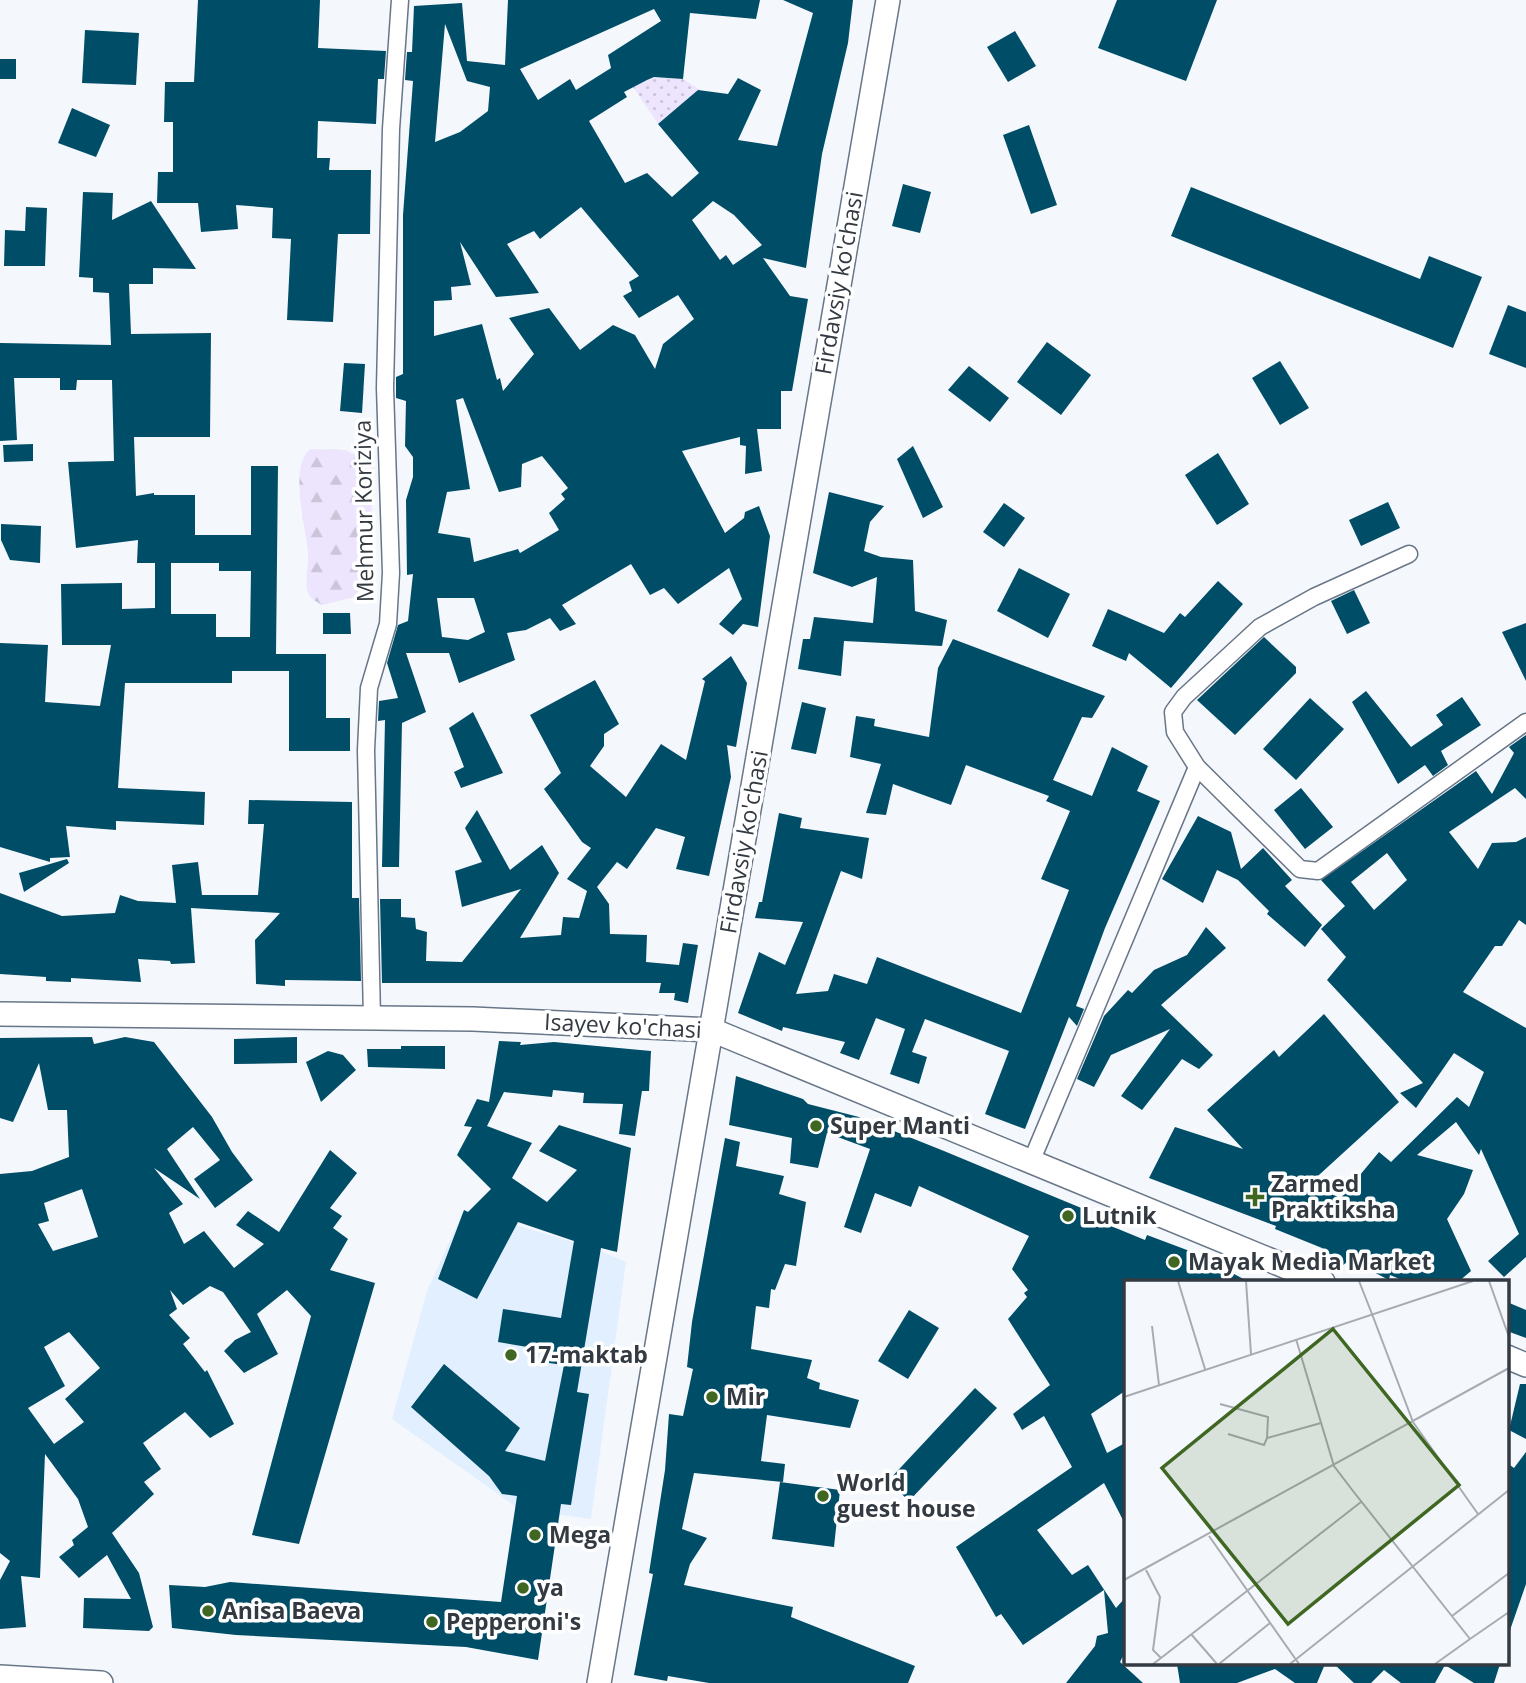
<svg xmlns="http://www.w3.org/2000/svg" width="1526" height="1683" viewBox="0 0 1526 1683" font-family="'Open Sans',sans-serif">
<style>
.built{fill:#e2effe}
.forest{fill:url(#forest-firs)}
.park{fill:url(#park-dots)}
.building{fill:#004d67;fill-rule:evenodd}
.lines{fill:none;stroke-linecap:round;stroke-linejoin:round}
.minor-casing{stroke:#687688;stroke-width:19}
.secondary-casing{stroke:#687688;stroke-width:26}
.minor{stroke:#fff;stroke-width:16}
.secondary{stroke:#fff;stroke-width:23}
.poi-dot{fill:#3f6722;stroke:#fff;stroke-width:2.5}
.labels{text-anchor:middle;stroke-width:7;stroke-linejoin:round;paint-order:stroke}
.street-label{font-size:23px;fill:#333a42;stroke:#fff}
.poi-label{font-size:23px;font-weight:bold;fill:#333a42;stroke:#fff;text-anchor:start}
.inset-road{fill:none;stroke:#a7acb2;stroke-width:2}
.view{fill:#3f6722;fill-opacity:0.15;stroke:#3f6722;stroke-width:3.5}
.inset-edge{fill:none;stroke:#333a42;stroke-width:3.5}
</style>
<defs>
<pattern id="forest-firs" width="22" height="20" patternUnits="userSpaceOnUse" patternTransform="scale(1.75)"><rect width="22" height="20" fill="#ede5fd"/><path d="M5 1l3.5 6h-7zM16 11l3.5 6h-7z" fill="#ccc5da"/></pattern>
<pattern id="park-dots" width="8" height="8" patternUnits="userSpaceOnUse" patternTransform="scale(1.75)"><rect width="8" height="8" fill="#ede5fd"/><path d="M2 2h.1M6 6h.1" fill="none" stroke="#ccc5da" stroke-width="1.8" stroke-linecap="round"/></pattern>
</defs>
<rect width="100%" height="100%" fill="#f4f8fc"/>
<!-- built -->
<polygon class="built" points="464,1210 594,1248 626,1262 591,1519 519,1509 392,1419 427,1291"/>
<!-- forest -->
<path class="forest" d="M310 449 345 450 371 462 374 468 368 573 355 597 322 605C315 601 309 598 307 590 305 577 309 563 308 551 305 525 289 466 310 449Z"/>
<!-- park -->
<polygon class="park" points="653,77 683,79 701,90 658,124 633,87"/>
<!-- building -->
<g class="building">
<polygon points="198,0 320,0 318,48 386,51 384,79 378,79 376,124 318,121 317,158 330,158 329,170 371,170 370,234 338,234 333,322 287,320 291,239 272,238 273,208 236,205 238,229 201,232 198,203 157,203 158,172 173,172 173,122 164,122 165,82 194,82"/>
<path d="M508 0H760L756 19 690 13 683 79 654 77 647 80 624 92 627 97 589 121 625 183 647 173 672 197 699 173 658 124 698 90 728 94 738 78 761 90 738 140 777 146 813 13 783 0H853L848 43 822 154 806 268 763 258 790 296 808 299 792 391H781V429H757L762 471 745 474 746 446 740 445V437L682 451 725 533 744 518 745 512 759 506 770 536 758 627 743 624 733 635 719 624 742 599 729 568 678 604 664 588 650 595 631 564 562 605 576 624 560 631 550 618 526 630 507 633 515 660 459 683 449 653H406L426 712 402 723 399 867H382L385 720 378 721 379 701 398 698 387 663 398 625 408 621 413 574 407 575 406 500 413 477V457L405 446 406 401 396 398V377L403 374V215L413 81 405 80 407 52H412L414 6 462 3 467 61 505 65ZM654 9 661 21 608 55 611 68 576 90 570 79 538 100 520 69ZM445 24 467 81 490 87 488 111 460 132 435 142ZM713 201 734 215 762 245 733 265 726 255 720 260 692 220ZM581 207 639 276 629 282 632 291 623 296 639 318 678 295 694 319 663 344 655 369 635 335 613 325 580 350 549 308 509 318 534 354 503 391 500 378 497 380 482 324 434 336V301L452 300 451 287 471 285 460 242 496 297 539 293 507 244 534 231 540 239ZM463 398 499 492 521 487 522 464 542 456 568 488 561 494 565 499 549 513 559 530 520 553 518 549 474 562 470 538 438 533 447 492 470 489 456 400ZM437 598H474L485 632 468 640 442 637Z"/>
<polygon points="1117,0 1217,0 1186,81 1098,48"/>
<polygon points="85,30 139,33 136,85 82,83"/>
<polygon points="1015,31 1036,66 1008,82 987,47"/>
<rect x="0" y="59" width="16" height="20"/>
<polygon points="72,108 110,125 96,157 58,143"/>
<polygon points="1029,125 1057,205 1031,214 1003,135"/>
<polygon points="903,184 931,192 920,233 892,226"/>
<polygon points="1191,187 1420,279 1429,256 1482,277 1453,348 1171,236"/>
<path d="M83 192 113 193 112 220 151 201 196 269 153 268V284H129L131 334 211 333 210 437H134L136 496 154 493V495H195V535H251V466H278L276 654H326V718H350V751H289V671H232V683H125L118 788 205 792 204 825 116 821V830L66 826 70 857 50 858V862L0 847V643L48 645 45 702 100 706 111 645H62L61 584 122 583V609L155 608V563H137L138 540 76 548 68 462 114 461 112 380H77L76 390H60V378H14L17 440 0 441V343L111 345 109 293 93 292V278L79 277ZM171 563H219V571H251L250 637H216V614H171Z"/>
<polygon points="26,207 47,208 45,266 4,266 5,230 25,231"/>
<polygon points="1508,305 1526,312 1526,368 1489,354"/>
<polygon points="1047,342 1091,375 1061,415 1017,382"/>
<polygon points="1280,361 1309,408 1280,425 1252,378"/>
<polygon points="344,363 365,364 362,413 340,411"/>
<polygon points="969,366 1009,398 990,422 948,390"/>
<polygon points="33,444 33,461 4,462 3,445"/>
<polygon points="913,446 943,507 923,518 897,459"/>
<polygon points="1218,453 1249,504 1217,525 1185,475"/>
<polygon points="829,492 884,506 870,522 864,551 881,557 913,560 915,611 947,620 942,646 844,641 841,676 798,669 803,639 810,639 814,617 873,623 877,577 852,587 813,573"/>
<polygon points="1388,502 1400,528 1361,546 1349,520"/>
<polygon points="1004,503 1025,518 1004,547 983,532"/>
<polygon points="1,524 41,526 40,563 10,560 1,540"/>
<polygon points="1019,568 1070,594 1048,638 997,611"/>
<polygon points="1218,581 1243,604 1171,688 1129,653 1126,661 1092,646 1108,609 1164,633 1180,613 1185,617"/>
<polygon points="1354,590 1370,623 1347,634 1331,601"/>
<polygon points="323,613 350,613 351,634 323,634"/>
<polygon points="1526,623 1526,681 1502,632"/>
<polygon points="1264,637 1296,667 1296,673 1235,735 1197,700"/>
<polygon points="953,639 1105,696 1092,718 1082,717 1053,780 1092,796 1112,747 1148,766 1137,791 1160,801 1105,928 1076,1006 1084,1009 1077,1026 1069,1017 1025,1129 985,1114 1009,1051 925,1019 912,1052 927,1057 919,1084 890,1074 905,1029 876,1018 859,1060 840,1053 845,1042 783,1027 782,1031 738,1013 759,952 785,965 803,922 755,918 759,902 762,902 779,813 802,818 800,828 869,838 862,879 841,871 796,994 828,991 834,974 867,984 877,957 1021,1013 1069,890 1041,879 1070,811 1046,801 1049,796 966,765 951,805 893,784 886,815 866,813 881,764 850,757 856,716 875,719 874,726 929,737 938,668"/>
<polygon points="731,656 747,683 736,747 727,745 731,777 709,876 676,869 685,837 656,828 627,869 617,862 597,887 609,904 610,934 647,935 646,962 679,965 683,943 698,945 688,1003 674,1000 675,993 659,993 661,983 382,983 380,899 401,899 401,917 415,918 416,929 427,932 426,961 462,962 521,889 462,907 455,871 482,862 465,828 477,810 510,870 542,845 559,873 520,938 561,935 563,917 579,918 587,891 567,879 591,848 582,842 544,789 561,773 530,715 595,680 619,724 604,734 604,746 590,766 626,797 661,744 686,760 705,681 702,679"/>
<polygon points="1366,691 1411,747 1443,725 1436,715 1462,697 1481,725 1441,751 1448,765 1433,776 1425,765 1398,784 1352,702"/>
<polygon points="1310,698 1344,729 1296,780 1263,749"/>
<polygon points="802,702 826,708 816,754 791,749"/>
<polygon points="473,712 503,773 461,788 454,772 464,767 449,728"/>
<path d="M1526 735V799L1515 788 1449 832 1478 869 1492 843 1516 842 1526 837V925L1519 920 1502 946H1495L1463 992 1526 1028V1257L1504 1277 1488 1261 1519 1234 1481 1149 1479 1155 1456 1122 1417 1155 1473 1170 1464 1194 1447 1219 1471 1271 1458 1282H1407L1390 1275 1389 1280 1350 1260 1343 1265 1322 1248 1275 1229 1276 1226 1149 1178 1175 1127 1243 1149 1207 1110 1274 1050 1279 1057 1324 1014 1399 1102 1308 1185 1341 1198 1379 1152 1391 1162 1457 1097 1469 1107 1484 1072 1454 1053 1416 1108 1400 1093 1423 1083 1327 980 1346 957 1321 929 1345 906 1321 880 1476 771 1492 794 1514 753 1509 747ZM1387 853 1407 880 1374 910 1351 882Z"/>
<polygon points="1301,788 1333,827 1305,849 1274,810"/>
<polygon points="249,800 352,802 352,898 359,898 361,981 285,980 285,986 256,984 255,940 280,913 191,908 195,963 171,964 170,961 138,959 141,982 71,978 71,982 46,981 46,977 0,974 0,893 62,916 115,913 120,895 138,901 176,903 172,865 198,862 202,895 258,895 264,824 248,824"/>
<polygon points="1198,816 1231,832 1241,869 1263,848 1292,880 1285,886 1322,925 1305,947 1267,914 1269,911 1238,880 1217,870 1203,903 1162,879"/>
<polygon points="67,859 69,863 24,892 19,873"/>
<polygon points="1206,927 1226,948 1161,1005 1213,1055 1199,1069 1182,1059 1142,1110 1121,1096 1170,1029 1111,1055 1094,1087 1077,1079 1104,1016 1128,990 1132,993 1154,970 1187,955"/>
<path d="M92 1037 94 1044 125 1037 154 1042 212 1117 232 1152 253 1180 215 1208 194 1179 220 1160 193 1127 167 1149 200 1199 154 1168 183 1204 169 1213 184 1244 204 1231 234 1268 264 1244 236 1225 248 1211 279 1232 330 1150 357 1173 330 1208 342 1216 333 1228 348 1239 330 1270 375 1283 299 1544 252 1535 311 1316 287 1290 257 1314 278 1354 244 1373 224 1351 235 1340 251 1332 223 1292 210 1286 183 1305 170 1290 177 1309 169 1315 190 1338 183 1344 205 1372 207 1370 234 1424 210 1438 185 1412 143 1443 161 1469 144 1482 154 1494 112 1533 139 1573 153 1627 149 1631 83 1628 84 1598 131 1599 107 1555 79 1578 59 1557 74 1545 72 1540 88 1527 78 1499 45 1454 40 1578 21 1576 26 1627 0 1629V1580L10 1561 0 1553V1174L32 1171 69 1157 67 1110H48L39 1063 13 1122 0 1118V1038ZM82 1189 98 1237 53 1251 38 1224 49 1221 44 1203ZM69 1332 100 1368 65 1399 84 1422 54 1444 28 1408 65 1386 44 1347Z"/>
<polygon points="297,1037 297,1063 234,1064 234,1039"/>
<polygon points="499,1041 521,1042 520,1045 554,1042 651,1051 649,1091 642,1091 635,1136 619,1134 623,1104 583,1103 584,1093 553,1090 552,1097 504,1092 487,1126 532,1143 512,1178 547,1202 577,1170 539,1151 559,1125 631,1148 617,1252 601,1248 577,1392 589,1394 571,1505 561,1504 538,1660 466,1647 236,1635 172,1628 169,1585 205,1587 230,1582 501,1602 517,1496 502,1494 489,1476 411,1407 444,1364 520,1428 505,1451 545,1461 564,1365 549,1363 551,1351 498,1342 503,1309 561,1318 574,1241 518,1222 477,1299 438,1279 464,1210 468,1212 491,1189 457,1155 472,1127 464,1126 477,1099 489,1102"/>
<polygon points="401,1046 445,1046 445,1069 368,1067 367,1049 401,1049"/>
<polygon points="328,1051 343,1055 356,1070 321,1102 306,1062"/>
<polygon points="736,1076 803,1099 808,1104 859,1117 944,1151 1091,1212 1089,1217 1145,1240 1147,1235 1195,1253 1249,1282 1125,1282 1125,1391 1091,1414 1107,1453 1125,1443 1125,1524 1104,1483 1037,1530 1072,1575 1088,1565 1116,1608 1125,1598 1125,1652 1120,1662 1143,1683 1066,1683 1095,1646 1097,1636 1108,1633 1104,1590 1023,1645 1001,1614 996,1617 956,1547 1072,1467 1044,1416 1022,1430 1013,1414 1050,1385 1008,1319 1027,1297 1024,1293 1028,1290 1012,1269 1029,1236 919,1186 911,1207 875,1193 861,1233 844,1227 870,1149 827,1133 818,1168 790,1163 792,1138 729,1125"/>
<polygon points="725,1138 740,1142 736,1166 784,1176 779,1194 806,1202 796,1266 785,1264 775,1290 771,1289 769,1308 756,1306 751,1349 812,1360 807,1378 820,1383 819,1389 859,1400 850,1428 767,1415 761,1461 785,1464 783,1482 694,1473 682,1529 707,1538 690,1564 684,1585 793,1607 791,1617 915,1666 908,1683 709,1683 668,1676 667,1681 634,1675 653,1574 649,1573 665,1470 669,1414 683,1416 693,1369 687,1367 692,1322"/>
<polygon points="1507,1302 1526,1310 1526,1338 1507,1331"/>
<polygon points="909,1310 939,1328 908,1379 878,1361"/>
<polygon points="1520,1384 1526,1384 1526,1439 1509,1430"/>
<polygon points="975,1388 997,1408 909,1501 888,1481"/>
<polygon points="1526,1452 1526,1584 1509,1633 1507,1463 1514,1468"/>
<polygon points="780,1482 840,1490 834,1547 772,1539"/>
<polygon points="1177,1664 1187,1665 1325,1664 1317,1683 1295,1683 1275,1669 1237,1683 1180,1683"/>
<polygon points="1334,1664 1500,1664 1494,1683 1474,1683 1445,1665 1435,1683 1401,1683 1384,1670 1371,1683 1354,1683"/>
</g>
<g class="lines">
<!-- minor casing -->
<g class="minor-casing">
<g id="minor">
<polyline points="1409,554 1314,597 1260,627 1184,697 1173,712 1175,732 1197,767 1300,869 1318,871 1526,722"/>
<polyline points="372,1018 366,750 369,688 388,624 391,573 385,388 391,129 400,0"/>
<polyline points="1031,1162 1197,767"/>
</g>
</g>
<!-- secondary casing -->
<g class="secondary-casing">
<g id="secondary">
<polyline points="0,1014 473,1019 712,1030 1323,1282"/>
<polyline points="1507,1357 1526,1365"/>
<polyline points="0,1677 101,1683"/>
<polyline points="599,1683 888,0"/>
</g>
</g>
<!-- minor -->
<use href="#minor" class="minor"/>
<!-- secondary -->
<use href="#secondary" class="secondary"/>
</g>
<!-- markers -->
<g class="poi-dot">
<circle cx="816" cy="1126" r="7"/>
<path d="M1251.5 1186.5h7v7h7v7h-7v7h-7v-7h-7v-7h7z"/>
<circle cx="1068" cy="1216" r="7"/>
<circle cx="1174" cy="1262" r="7"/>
<circle cx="511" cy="1355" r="7"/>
<circle cx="712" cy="1397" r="7"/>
<circle cx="823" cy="1496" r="7"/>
<circle cx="535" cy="1535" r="7"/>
<circle cx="523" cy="1588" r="7"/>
<circle cx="208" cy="1611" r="7"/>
<circle cx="432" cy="1622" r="7"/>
</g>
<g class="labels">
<!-- street labels -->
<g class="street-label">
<text transform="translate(839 283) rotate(-80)" y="8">Firdavsiy ko'chasi</text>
<text transform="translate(364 511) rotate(-91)" y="8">Mehmur Koriziya</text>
<text transform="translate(744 842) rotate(-80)" y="8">Firdavsiy ko'chasi</text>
<text transform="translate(623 1026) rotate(3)" y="8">Isayev ko'chasi</text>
</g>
<!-- poi labels -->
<g class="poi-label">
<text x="830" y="1134">Super Manti</text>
<text x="1271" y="1192">Zarmed<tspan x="1271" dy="26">Praktiksha</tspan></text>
<text x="1082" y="1224">Lutnik</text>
<text x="1188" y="1270">Mayak Media Market</text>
<text x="525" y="1363">17-maktab</text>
<text x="726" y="1405">Mir</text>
<text x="837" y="1491">World<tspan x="837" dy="26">guest house</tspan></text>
<text x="549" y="1543">Mega</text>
<text x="537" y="1596">ya</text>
<text x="222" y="1619">Anisa Baeva</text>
<text x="446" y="1630">Pepperoni's</text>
</g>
</g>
<!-- overview -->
<g transform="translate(1124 1280)">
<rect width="385" height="385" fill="#f4f8fc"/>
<path class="inset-road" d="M54 1 81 89M122 1 127 74M235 1 248 34M365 1 385 57M248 34 289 142 354 234M28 46 35 105M172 59 210 186 229 211 346 359 385 332M0 117 349 1M96 124 144 137 143 158M104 154 140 165 143 158 197 143M85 256 175 384M22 290 36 317 29 370 37 378 29 384M0 300 385 88M328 336 385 293M67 354 93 384M37 378 237 222M95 384 146 343M166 384 385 210M311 384 346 359"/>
<path class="view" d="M209 49 335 205 164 344 38 188Z"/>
<rect width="385" height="385" class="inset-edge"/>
</g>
</svg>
